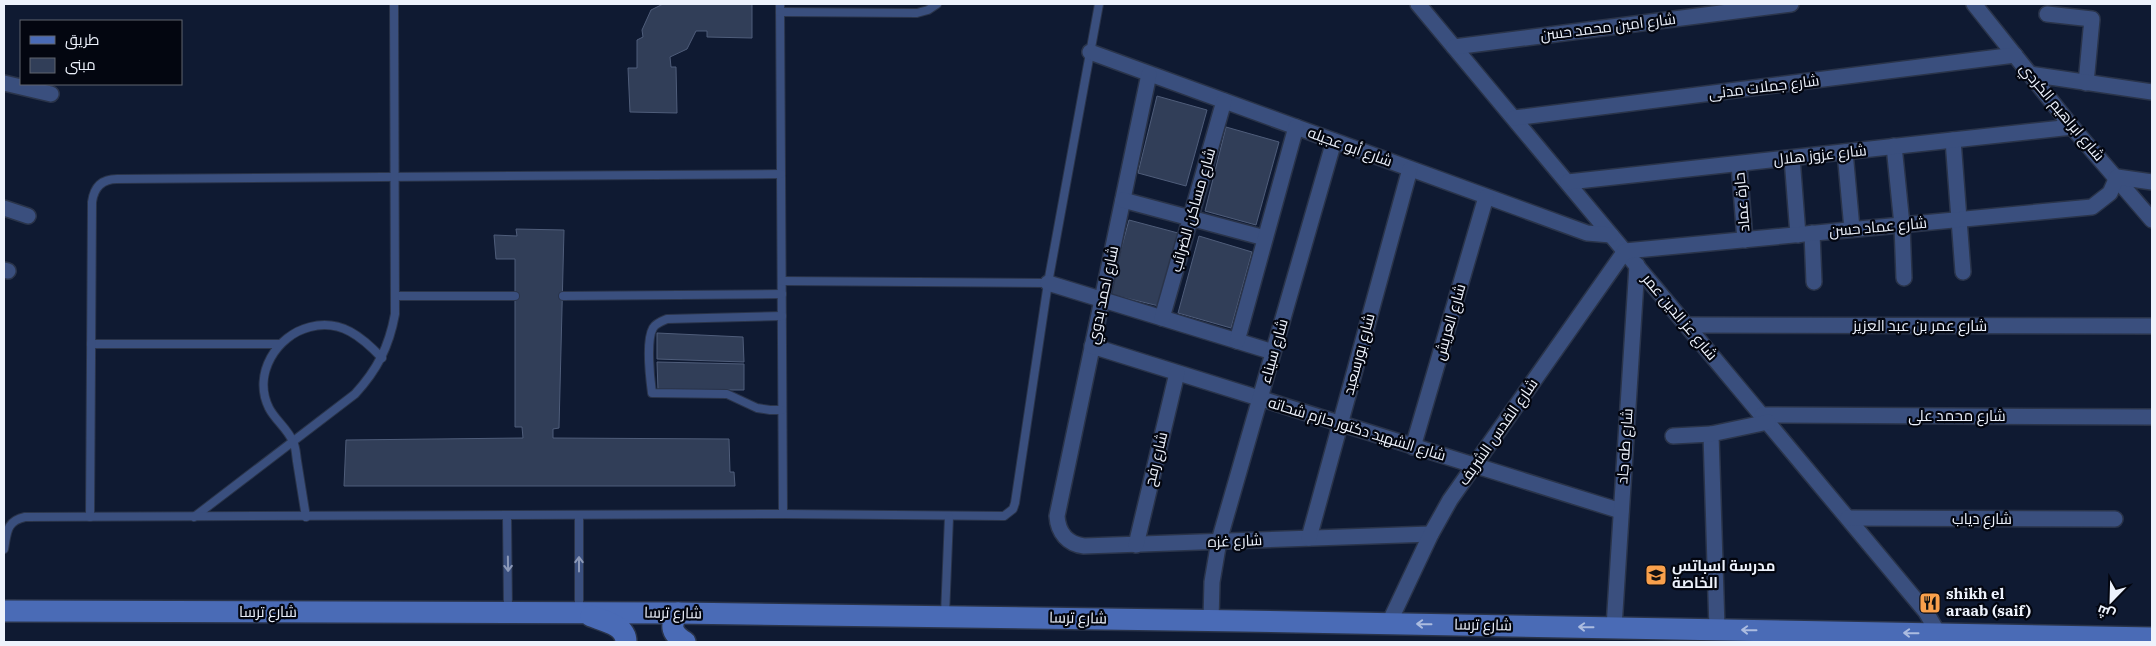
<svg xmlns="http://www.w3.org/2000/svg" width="2156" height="646" viewBox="0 0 2156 646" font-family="'IBM Plex Serif',Cairo,serif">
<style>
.building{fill:#313e58;stroke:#4f5d7a}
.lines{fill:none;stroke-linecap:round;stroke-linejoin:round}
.service-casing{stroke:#2a344a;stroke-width:10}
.minor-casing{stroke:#2a344a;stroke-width:18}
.secondary-casing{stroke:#2a344a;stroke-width:24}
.service{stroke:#3a4f7e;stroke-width:8}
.minor{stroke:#3a4f7e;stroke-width:15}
.secondary{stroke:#4a6bb6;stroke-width:21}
.oneway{stroke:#8b98b7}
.oneway2{stroke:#acbce0}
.labels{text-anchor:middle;stroke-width:4.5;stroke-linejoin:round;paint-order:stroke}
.street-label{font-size:15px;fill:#edf2fc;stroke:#030610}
.poi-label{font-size:15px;font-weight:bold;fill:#edf2fc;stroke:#030610;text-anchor:start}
</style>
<rect width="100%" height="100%" fill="#0f1a32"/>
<!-- building -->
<g class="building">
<polygon points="663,4 752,4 752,38 707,37 707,31 696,31 687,49 670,57 671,67 676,67 677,113 630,112 628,68 637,68 637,40 643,37 642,30 651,10"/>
<polygon points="1157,96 1207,110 1186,186 1138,173"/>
<polygon points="1226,127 1279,142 1256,225 1205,211"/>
<polygon points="1129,220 1178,233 1159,306 1109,294"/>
<polygon points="516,229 564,230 559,428 553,429 553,438 729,439 730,472 734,472 735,486 344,486 346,440 523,438 522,427 515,427 515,259 496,259 494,235 517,236"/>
<polygon points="1199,236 1252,252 1231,328 1178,313"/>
<polygon points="657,333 743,337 744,362 657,359"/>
<polygon points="657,362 744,364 744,390 658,390"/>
</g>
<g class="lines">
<!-- service casing -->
<g class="service-casing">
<g id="service">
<polyline points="780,4 783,514"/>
<polyline points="780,12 917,13 928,10 937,4"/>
<polyline points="782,281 1048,283"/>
<polyline points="395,296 515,296"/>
<polyline points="563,296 782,294"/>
<path d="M782 316 667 319C662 321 656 323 653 328 646 340 650 378 652 393L727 394 757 408 770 410H782"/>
<polyline points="91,344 279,344"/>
<polyline points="579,515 579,610"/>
<polyline points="507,516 508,611"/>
<path d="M90 517 92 202C94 187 102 179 117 179L781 174"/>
<path d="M194 517 355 394C377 370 389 347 395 314L394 4"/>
<path d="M306 517C303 498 300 479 297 461 296 455 296 447 293 442 288 429 275 420 269 408 252 374 277 335 310 327 341 319 362 337 382 358"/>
<path d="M4 549C7 533 6 521 25 517L783 514 1004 516 1013 509 1015 503 1048 283 1099 4"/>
<polyline points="945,615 949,517"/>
</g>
</g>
<!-- minor casing -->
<g class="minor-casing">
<g id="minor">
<polyline points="1418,4 1926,612 1938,633"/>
<polyline points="1974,4 2072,127 2152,220"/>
<polyline points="2047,14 2092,19 2086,83"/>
<polyline points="1454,47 1791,4"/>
<polyline points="1090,52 1587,233 1611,235"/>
<path d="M1149 74 1057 516C1058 533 1068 544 1084 546L1431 534"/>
<polyline points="2030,74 2152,92"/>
<polyline points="4,83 51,94"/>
<polyline points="1514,118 2015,55"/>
<polyline points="1953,140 1963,272"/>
<polyline points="1894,146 1902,225 1904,278"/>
<polyline points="1845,152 1852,229"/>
<polyline points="1792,158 1798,235"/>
<polyline points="1739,164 1745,240"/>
<polyline points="1568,182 2072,127"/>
<polyline points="1123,200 1265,238"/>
<polyline points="4,208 28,216"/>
<polyline points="1812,233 1814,282"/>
<polyline points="4,270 8,271"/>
<polyline points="1048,283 1273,352"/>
<polyline points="1162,318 1224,101"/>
<polyline points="1687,325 2152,326"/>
<polyline points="1237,341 1296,127"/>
<polyline points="1092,346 1621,511"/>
<polyline points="1762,415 2152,417"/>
<polyline points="1711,434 1717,629"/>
<polyline points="1673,436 1711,434 1768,422"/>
<polyline points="1413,447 1486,197"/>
<polyline points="1848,518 2115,519"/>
<polyline points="1309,538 1410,169"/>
<polyline points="1136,545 1177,373"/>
<polyline points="1211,620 1212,582 1219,541 1334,141"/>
<polyline points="1389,623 1431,534 1450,500 1625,251 2092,207 2110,193 2117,177 2152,182"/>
<polyline points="1614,627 1637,265"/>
</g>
</g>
<!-- secondary casing -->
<g class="secondary-casing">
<g id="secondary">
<polyline points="4,611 678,613 1242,621 2152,638"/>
<path d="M678 613C669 626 672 634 685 642"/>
<path d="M591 616C604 621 626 625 626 642"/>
</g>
</g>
<!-- service -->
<use href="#service" class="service"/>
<!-- minor -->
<use href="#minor" class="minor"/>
<!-- secondary -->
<use href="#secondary" class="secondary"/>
</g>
<!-- one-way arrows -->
<defs><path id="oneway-shaft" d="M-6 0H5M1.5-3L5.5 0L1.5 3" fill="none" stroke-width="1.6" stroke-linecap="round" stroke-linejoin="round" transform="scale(1.25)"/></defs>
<g class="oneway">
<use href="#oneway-shaft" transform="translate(508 564) rotate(89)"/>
<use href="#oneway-shaft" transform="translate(579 564) rotate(-90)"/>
</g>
<g class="oneway2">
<use href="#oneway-shaft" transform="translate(1424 624) rotate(-179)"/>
<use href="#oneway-shaft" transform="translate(1586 627) rotate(-179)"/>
<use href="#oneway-shaft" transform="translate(1749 630) rotate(-179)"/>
<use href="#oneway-shaft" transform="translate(1911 633) rotate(-179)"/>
</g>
<!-- icons -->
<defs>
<g id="school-square" transform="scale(1.125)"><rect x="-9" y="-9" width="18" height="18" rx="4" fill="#f9a04c" stroke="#030610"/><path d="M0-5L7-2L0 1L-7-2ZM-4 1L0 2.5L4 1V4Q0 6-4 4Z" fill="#111"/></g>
<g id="restaurant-square" transform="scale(1.125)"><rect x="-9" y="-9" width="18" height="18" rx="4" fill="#f9a04c" stroke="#030610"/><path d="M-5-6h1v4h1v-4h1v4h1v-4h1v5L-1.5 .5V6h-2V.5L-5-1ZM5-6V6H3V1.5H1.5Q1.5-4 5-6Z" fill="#111"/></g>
</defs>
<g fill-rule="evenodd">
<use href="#school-square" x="1656" y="575"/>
<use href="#restaurant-square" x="1930" y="603"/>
</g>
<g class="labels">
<!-- street labels -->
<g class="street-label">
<text transform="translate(1608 27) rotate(-7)" y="5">شارع امين محمد حسن</text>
<text transform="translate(1764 87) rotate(-7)" y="5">شارع جملات مدنى</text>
<text transform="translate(2062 112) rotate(50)" y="5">شارع ابراهيم الكردي</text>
<text transform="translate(1350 147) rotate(20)" y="5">شارع أبو عجيله</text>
<text transform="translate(1820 155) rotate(-6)" y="5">شارع عزوز هلال</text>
<text transform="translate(1742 202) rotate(-95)" y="5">حارة عماد</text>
<text transform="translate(1193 210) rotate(-74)" y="5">شارع مساكن الضرائب</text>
<text transform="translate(1878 227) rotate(-5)" y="5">شارع عماد حسن</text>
<text transform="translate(1103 295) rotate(-78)" y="5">شارع احمد بدوي</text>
<text transform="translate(1680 317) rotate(50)" y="5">شارع عز الدين عمر</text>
<text transform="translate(1450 322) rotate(-74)" y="5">شارع العريش</text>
<text x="1920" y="331">شارع عمر بن عبد العزيز</text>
<text transform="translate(1274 351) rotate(-74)" y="5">شارع سيناء</text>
<text transform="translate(1359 354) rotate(-75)" y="5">شارع بورسعيد</text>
<text x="1957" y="421">شارع محمد على</text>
<text transform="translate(1357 429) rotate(17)" y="5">شارع الشهيد دكتور حازم شحاته</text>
<text transform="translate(1498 432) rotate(-55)" y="5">شارع القدس الشريف</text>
<text transform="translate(1625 446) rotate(-86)" y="5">شارع طه جاد</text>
<text transform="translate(1156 459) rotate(-76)" y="5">شارع رفح</text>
<text x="1982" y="524">شارع دياب</text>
<text transform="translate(1235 541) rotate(-2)" y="5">شارع غزه</text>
<text x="268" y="617">شارع ترسا</text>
<text transform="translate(673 613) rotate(1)" y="5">شارع ترسا</text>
<text transform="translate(1078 618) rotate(1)" y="5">شارع ترسا</text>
<text transform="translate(1483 625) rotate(1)" y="5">شارع ترسا</text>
</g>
<!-- poi labels -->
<g class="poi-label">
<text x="1672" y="571">مدرسة اسباتس<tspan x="1672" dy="17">الخاصة</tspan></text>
<text x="1946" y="599">shikh el<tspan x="1946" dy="17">araab (saif)</tspan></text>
</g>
</g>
<!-- border -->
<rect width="2156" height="646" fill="none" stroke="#edf2fc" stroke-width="10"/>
<!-- legend -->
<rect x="20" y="20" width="162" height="65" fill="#030610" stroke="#61646e"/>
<rect x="30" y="36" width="25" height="8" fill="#4a6bb6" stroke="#61646e"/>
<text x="65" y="45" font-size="15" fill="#edf2fc">طريق</text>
<rect x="30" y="58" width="25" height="15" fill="#313e58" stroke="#61646e"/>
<text x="65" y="70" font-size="15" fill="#edf2fc">مبنى</text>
<!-- north arrow -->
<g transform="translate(2111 601) rotate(203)" stroke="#030610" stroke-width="4" paint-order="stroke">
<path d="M0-4L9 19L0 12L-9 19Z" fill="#edf2fc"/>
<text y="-8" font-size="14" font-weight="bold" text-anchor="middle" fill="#edf2fc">ش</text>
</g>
</svg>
